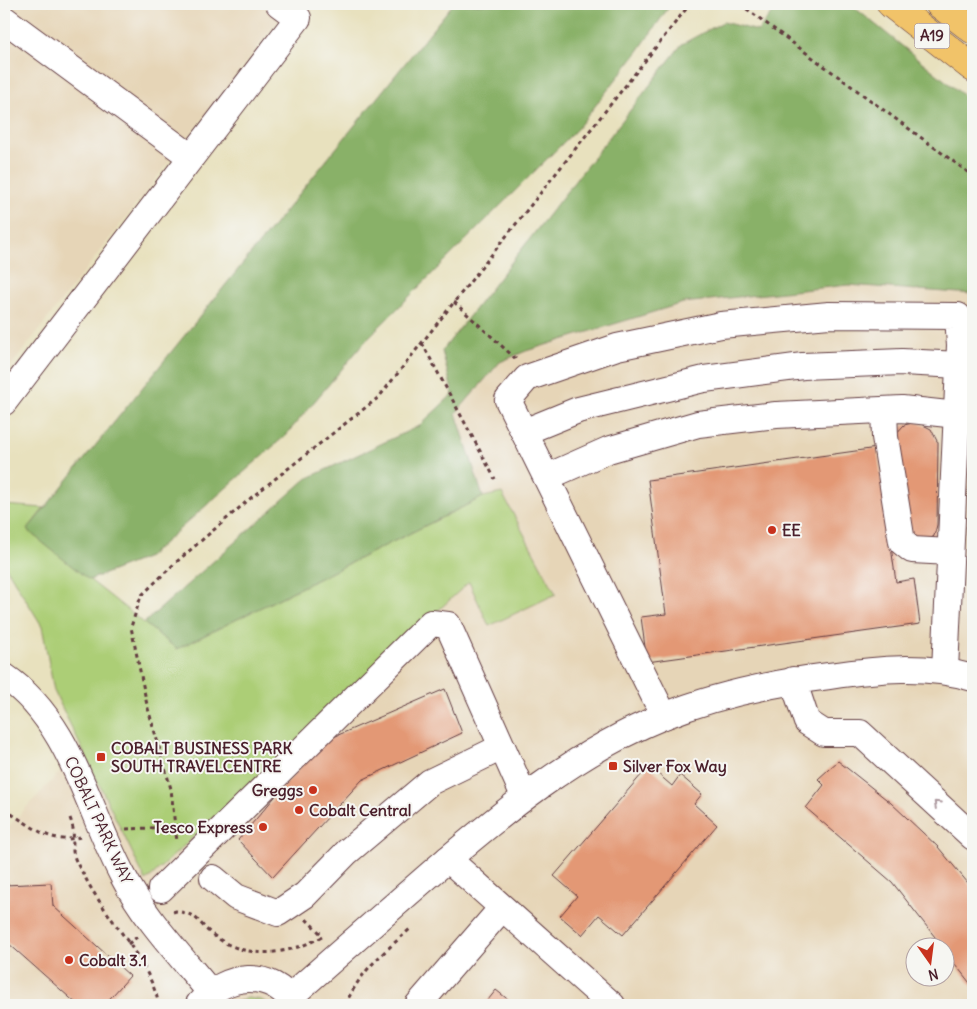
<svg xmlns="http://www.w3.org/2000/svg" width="977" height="1009" viewBox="0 0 977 1009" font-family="Delius,sans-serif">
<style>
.built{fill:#e6d5b7;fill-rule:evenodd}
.green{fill:#acce76;stroke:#7b7650}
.forest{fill:#89b167;stroke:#6a6849}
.building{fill:#e39875}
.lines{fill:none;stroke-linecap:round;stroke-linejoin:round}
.minor-casing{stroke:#623c41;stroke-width:28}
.highway-casing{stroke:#623c41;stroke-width:29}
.path{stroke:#623c41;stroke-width:3;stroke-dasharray:4 4;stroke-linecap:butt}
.minor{stroke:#fff;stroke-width:26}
.highway{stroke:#f1c369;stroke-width:28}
.oneway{stroke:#ae9aa0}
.poi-dot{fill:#c8321e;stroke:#f6f6f2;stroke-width:2}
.labels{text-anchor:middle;stroke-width:4;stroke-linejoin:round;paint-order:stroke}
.shield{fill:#f6f6f2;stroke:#7e6067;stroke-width:1}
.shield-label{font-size:15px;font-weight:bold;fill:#4a1f2b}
.poi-label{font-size:16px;font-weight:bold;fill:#4a1f2b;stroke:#f6f6f2;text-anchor:start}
.street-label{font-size:16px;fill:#4a1f2b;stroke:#f6f6f2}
</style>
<rect width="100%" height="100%" fill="#f6f6f2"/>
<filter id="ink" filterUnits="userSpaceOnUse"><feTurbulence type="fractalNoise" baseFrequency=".02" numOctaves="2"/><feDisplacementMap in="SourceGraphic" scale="10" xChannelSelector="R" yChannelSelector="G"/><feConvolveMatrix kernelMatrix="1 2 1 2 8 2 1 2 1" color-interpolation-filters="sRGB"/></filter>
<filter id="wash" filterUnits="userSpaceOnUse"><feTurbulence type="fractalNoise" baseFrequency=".0096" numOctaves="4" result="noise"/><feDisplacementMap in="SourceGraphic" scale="20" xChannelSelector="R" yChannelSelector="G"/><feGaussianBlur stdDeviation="1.12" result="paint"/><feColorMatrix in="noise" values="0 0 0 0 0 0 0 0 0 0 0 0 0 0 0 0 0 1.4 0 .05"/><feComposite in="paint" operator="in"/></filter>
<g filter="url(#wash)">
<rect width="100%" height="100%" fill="#e8e1be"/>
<!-- built -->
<g class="built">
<polygon points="4,4 291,4 4,375"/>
<path d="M848 285 973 294V1005H4V831L177 649 483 497 456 413 500 362 526 351 683 303ZM914 946H944V976H914Z"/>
</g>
<!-- green -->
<g class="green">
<polygon points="502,493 556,594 489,626 469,582 146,881 54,691 42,626 4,564 4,505 44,508 27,530 177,649 483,497"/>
<polygon points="248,998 261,1000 272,1005 228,1005"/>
</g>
<!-- forest -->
<g class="forest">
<polygon points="453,4 671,4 636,54 577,129 369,337 286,435 148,557 89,580 27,530"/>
<polygon points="779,4 850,4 973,103 973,294 848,285 683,303 526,351 500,362 456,413 483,497 177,649 144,623 306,479 419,426 453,394 442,351 682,44 723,22 758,31"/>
</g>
<g id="blocks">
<!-- building -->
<g class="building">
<polygon points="917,422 931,429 938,443 937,525 934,536 923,544 912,539 894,436 904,425"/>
<polygon points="877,448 896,582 914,579 920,624 647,662 641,617 666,614 648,480"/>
<polygon points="445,689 462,733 362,780 273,877 238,840 322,742"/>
<polygon points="838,761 891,803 938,847 973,889 973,987 944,950 944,946 942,946 892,882 806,808 824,785 818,779"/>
<polygon points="649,766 672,786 680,775 702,794 694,804 717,825 623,935 599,915 582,935 560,916 577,896 554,876"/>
<polygon points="51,883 53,906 130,976 104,1005 78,1005 8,943 4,943 4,885"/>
<polygon points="496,990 515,1005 484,1005"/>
</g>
</g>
</g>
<g filter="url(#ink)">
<use href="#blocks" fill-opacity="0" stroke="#623c41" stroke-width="1"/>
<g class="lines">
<!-- minor casing -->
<g class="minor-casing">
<g id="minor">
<polyline points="4,19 191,157"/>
<polyline points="4,402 298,18 279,4"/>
<polyline points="884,410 885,437 902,542 912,550 950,552"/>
<polyline points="524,432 578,410 704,379 803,366 902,362 959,365"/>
<polyline points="547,477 608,450 698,424 776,415 902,409 957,415"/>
<path d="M4 676C71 721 87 809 123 876 145 919 180 955 210 992"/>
<polyline points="793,680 807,722 824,733 860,733 973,837"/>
<polyline points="664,716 508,400 527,378 617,347 721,325 829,315 958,316 960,345 945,670"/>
<polyline points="448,859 612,1005"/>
<polyline points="213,878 236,897 278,913 305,895 347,852 430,782 502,747"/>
<polyline points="161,889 431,623 448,625 524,796"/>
<path d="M290 997C335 957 381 917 427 877 499 815 575 752 664 716 716 695 773 683 829 676 878 669 925 664 973 678"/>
<path d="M199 1004C226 973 271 968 295 1005"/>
<polyline points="418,1005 502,908"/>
</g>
</g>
<!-- highway casing -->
<g class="highway-casing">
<g id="highway">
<polyline points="891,4 973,68"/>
<polyline points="939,4 973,30"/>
</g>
</g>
<!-- path -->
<g class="path">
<polyline points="740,4 973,176"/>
<polyline points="454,302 516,359"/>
<polyline points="422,343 495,479"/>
<path d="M4 810C30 823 49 846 80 837"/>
<path d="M70 818C76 834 72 837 73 851 74 861 82 871 86 879 108 921 149 959 159 1005"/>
<polyline points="175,827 177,841"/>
<polyline points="126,829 175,827 171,789 147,705 131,627 141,596 174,564 252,497 379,397 690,4"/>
<path d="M173 912 176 911C201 915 196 922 213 935 247 961 287 955 322 937"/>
<polyline points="306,919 323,936"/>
<polyline points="128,944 137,937"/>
<path d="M345 1005C362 969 381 955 410 929"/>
</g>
<!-- minor -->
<use href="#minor" class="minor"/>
<!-- highway -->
<use href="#highway" class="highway"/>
</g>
<!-- one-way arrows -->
<defs><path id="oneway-chevron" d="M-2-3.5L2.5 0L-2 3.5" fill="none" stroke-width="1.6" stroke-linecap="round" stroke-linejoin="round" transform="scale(1.25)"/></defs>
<use class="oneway" href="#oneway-chevron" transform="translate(937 804) rotate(-137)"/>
</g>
<!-- markers -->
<g class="poi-dot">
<circle cx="772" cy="530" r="5"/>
<rect x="96" y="752" width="10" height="10" rx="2.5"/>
<rect x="608" y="761" width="10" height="10" rx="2.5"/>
<circle cx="313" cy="790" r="5"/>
<circle cx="299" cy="810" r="5"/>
<circle cx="263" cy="827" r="5"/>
<circle cx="69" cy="960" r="5"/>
</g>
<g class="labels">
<!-- shield labels -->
<rect class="shield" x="914.5" y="23.5" width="35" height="25" rx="4"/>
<g class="shield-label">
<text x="932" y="41">A19</text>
</g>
<!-- poi labels -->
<g class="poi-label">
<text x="782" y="536">EE</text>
<text x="111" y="754">COBALT BUSINESS PARK<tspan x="111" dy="18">SOUTH TRAVELCENTRE</tspan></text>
<text x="623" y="772">Silver Fox Way</text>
<text x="303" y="796" text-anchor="end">Greggs</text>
<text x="309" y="816">Cobalt Central</text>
<text x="253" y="833" text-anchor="end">Tesco Express</text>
<text x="79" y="966">Cobalt 3.1</text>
</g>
<!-- street labels -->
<g class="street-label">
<text transform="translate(99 820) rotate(65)" y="6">COBALT PARK WAY</text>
</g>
</g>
<!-- margin -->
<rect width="977" height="1009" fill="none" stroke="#f6f6f2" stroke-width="20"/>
<!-- north arrow -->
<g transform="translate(930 962) rotate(166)"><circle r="24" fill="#f6f6f2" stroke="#b1a0a2"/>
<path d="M0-4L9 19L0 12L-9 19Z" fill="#c8321e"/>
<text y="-8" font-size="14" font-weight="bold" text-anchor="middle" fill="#4a1f2b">N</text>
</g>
</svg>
